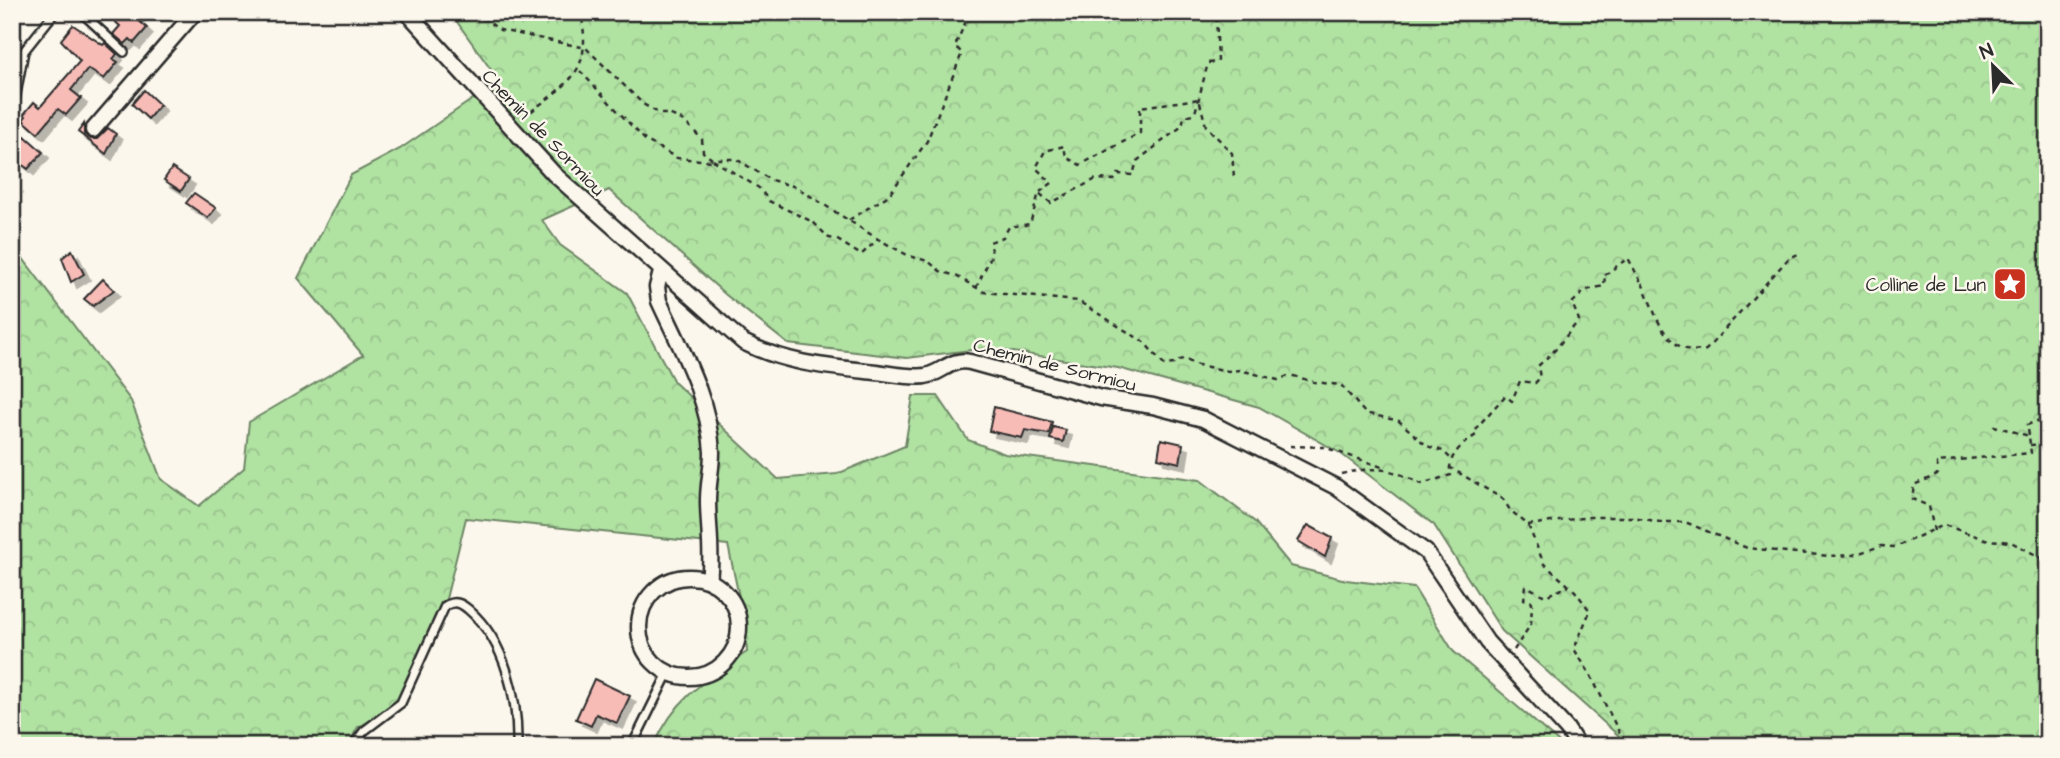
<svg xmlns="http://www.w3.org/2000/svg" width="2060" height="758" viewBox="0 0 2060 758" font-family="'Architects Daughter',sans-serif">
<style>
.forest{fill:url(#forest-crowns);stroke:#6e8666;stroke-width:2}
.building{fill:#f8bcb7;stroke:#2b2b2b;stroke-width:2;filter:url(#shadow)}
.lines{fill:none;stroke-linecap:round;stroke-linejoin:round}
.service-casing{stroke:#2b2b2b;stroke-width:12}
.minor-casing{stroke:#2b2b2b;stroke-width:19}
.path{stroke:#2b2b2b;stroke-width:2.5;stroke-dasharray:5 5;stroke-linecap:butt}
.service{stroke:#fbf7ec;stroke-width:7}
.minor{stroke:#fbf7ec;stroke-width:14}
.labels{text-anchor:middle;stroke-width:5;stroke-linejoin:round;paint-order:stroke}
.street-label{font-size:19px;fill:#2b2b2b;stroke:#fbf7ec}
.poi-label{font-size:19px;fill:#2b2b2b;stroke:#fbf7ec;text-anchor:end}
</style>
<defs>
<pattern id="forest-crowns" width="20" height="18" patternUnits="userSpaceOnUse" patternTransform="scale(1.75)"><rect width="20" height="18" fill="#b0e2a2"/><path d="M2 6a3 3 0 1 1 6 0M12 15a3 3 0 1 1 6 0" fill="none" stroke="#98c28c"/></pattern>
<filter id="shadow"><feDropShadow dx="6" dy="6" stdDeviation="0" flood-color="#0004"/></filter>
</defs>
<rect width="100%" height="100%" fill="#fbf7ec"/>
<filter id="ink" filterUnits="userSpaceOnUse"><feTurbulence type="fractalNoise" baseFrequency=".0143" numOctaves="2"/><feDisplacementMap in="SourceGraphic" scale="14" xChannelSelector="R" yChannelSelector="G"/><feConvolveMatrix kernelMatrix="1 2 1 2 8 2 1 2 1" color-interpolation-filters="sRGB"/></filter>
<g filter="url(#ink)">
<!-- forest -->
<path class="forest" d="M450 12H2048V746H1621L1619 736 1502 631 1434 525 1340 453 1259 407 1118 368 987 348 907 358 788 344 726 295 609 190 542 220 560 245 627 293 674 382 778 479 837 474 905 446 913 396H938L968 440 1005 454 1200 480 1255 522 1291 566 1346 580 1414 588 1453 651 1563 746H654C674 699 705 680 747 652L745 625 728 545 466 518 446 599 393 711 358 727 348 746H12V244L131 401 161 479 199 506 244 468 249 422 363 355 298 278 351 175 400 149 499 81Z"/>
<!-- building -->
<g class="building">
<polygon points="105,12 142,12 136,18 147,28 134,43 130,39 125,44 113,34 120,26"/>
<polygon points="73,25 103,45 105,43 117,54 113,59 118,62 104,79 88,69 71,90 81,98 66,115 58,109 38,133 23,120 26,116 24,114 34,102 40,107 80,61 61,40"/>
<polygon points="144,90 160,105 148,119 132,104"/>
<polygon points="84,124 84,134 91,139 97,139 108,128 116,134 106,154 78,132"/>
<polygon points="25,136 43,152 28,169 12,156 12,150"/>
<polygon points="172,168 189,179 181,191 164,180"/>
<polygon points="194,193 216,208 208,218 186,203"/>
<polygon points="72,250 84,274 71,282 62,258"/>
<polygon points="103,279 114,290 93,306 84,299"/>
<polygon points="994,407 1052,422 1049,434 1025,430 1022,438 989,431"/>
<polygon points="1053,427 1066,430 1063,442 1050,439"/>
<polygon points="1161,439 1183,444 1180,463 1158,458"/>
<polygon points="1308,525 1332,538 1325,557 1298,541"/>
<polygon points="594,679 630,696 617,723 596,714 591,726 576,719"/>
</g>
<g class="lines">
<!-- service casing -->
<g class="service-casing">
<g id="service">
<polyline points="81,12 124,52"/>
<polyline points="12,116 24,51 55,12"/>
<path d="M353 746 364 731 401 703 445 606C455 600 461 603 469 610 506 642 518 699 517 746"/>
<polyline points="632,746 668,673"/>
</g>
</g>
<!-- minor casing -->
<g class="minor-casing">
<g id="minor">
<path d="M407 12 554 174 743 342C786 364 830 367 876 372 892 374 910 378 925 376 943 373 950 358 970 362L1101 398 1153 406 1203 419 1336 487 1426 552 1487 642 1567 729 1578 746"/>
<polyline points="93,130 195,12"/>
<path d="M661 272 657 287 659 301C681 349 709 397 712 452 712 468 708 484 708 500 708 527 713 553 709 580"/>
<circle cx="689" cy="627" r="50"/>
</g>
</g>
<!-- path -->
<g class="path">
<polyline points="474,12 500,30 586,48 643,104 660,114 669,114 684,121 702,139 703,152 712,159 736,159 771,180 796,187 878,239 909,256 928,261 940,271 956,276 984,292 1078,301 1144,342 1164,365 1174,364 1184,358 1193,364 1228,371 1240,370 1278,380 1290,375 1314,382 1341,385 1365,413 1399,421 1427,446 1443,451 1453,461"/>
<polyline points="580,71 645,140 677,158 712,161"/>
<path d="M523 118C568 81 593 76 581 12"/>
<polyline points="713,160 759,188 769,201 813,222 829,238 836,239 861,255 878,239"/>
<polyline points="1040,192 1052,183 1036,168 1045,151 1064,146 1066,157 1080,165 1140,133 1140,107 1199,99 1206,126 1232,153 1234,177"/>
<polyline points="849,220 889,195 927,141 962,53 955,46 970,12"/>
<polyline points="1605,275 1628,258 1641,282"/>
<path d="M1642 283C1657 315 1664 356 1706 350L1788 259 1798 254"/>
<polyline points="976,288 992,254 990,242 1003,237 1009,227 1030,224 1039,193 1051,203 1096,179 1114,180 1118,174 1133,175 1137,161 1182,126 1184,117 1195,113 1208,63 1218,62 1216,12"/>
<polyline points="2029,435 2027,425 2047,417"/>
<polyline points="2030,445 2048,444"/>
<polyline points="1290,446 1324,447 1385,468"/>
<polyline points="1449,467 1503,499 1510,510 1528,525 1544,564 1575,591 1590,611 1574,649 1590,674 1626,746"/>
<path d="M1341 474C1376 466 1389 467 1421 484L1451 475C1446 457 1462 444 1476 435L1477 427 1505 396 1512 401 1520 381 1535 383 1540 378 1538 366 1555 350 1579 320 1572 303 1586 290 1604 286 1605 275"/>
<polyline points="1528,525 1590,517 1634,517 1660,522 1685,522 1747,548 1828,556 1853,555 1881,546 1895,547 1944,525 1988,540 2011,542 2040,557 2048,568"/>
<polyline points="1934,531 1929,506 1912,499 1914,485 1937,475 1937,462 2031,453 2029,436 1991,425"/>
<polyline points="1514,650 1531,624 1532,602 1524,599 1526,586 1545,596 1569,586"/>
</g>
<!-- service -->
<use href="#service" class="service"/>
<!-- minor -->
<use href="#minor" class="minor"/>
</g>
</g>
<!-- icons -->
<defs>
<g id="sight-square" transform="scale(1.75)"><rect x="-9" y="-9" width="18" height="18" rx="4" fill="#c8321e" stroke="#fbf7ec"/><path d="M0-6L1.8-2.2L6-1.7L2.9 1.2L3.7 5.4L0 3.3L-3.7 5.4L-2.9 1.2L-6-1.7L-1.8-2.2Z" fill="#fff"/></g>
</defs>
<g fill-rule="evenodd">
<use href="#sight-square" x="2010" y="284"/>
</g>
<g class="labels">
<!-- street labels -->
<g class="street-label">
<text transform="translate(544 132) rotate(46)" y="7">Chemin de Sormiou</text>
<text transform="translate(1055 364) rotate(14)" y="7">Chemin de Sormiou</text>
</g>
<!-- poi labels -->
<g class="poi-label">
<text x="1986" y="291">Colline de Lun</text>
</g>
</g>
<!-- margin -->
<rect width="2060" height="758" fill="none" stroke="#fbf7ec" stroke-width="42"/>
<rect x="21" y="21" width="2018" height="716" fill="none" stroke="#2b2b2b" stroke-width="2.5" filter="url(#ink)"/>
<!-- north arrow -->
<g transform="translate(1993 66) rotate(336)" stroke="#fbf7ec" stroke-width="5" paint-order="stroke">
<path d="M0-5L12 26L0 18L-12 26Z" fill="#2b2b2b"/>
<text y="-10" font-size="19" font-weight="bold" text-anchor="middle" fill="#2b2b2b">N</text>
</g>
</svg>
